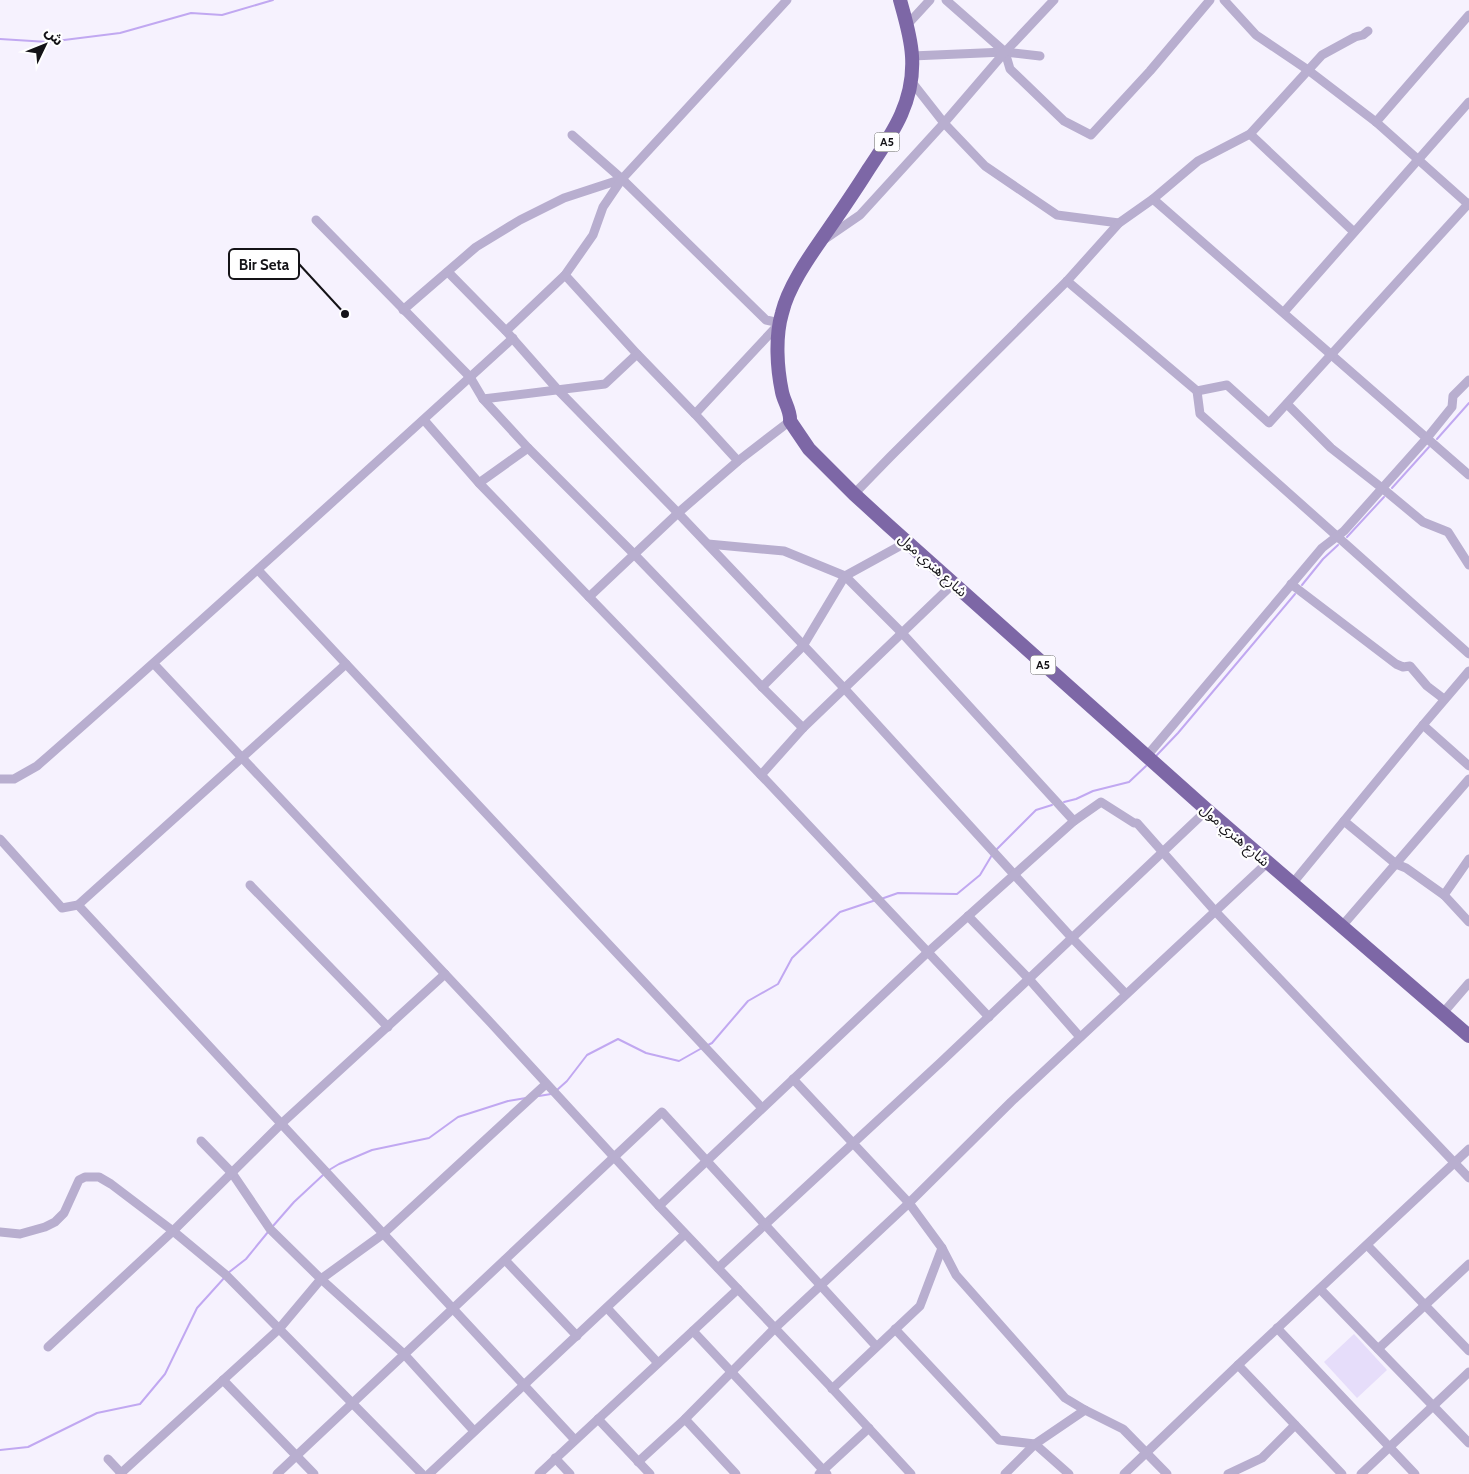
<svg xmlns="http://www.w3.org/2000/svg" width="1469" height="1474" viewBox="0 0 1469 1474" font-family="Cabin,'Noto Sans Arabic',sans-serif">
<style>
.green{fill:#e6ddfa}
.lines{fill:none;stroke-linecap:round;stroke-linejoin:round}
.stream{stroke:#c1a8f1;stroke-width:2}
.minor{stroke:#b8aecf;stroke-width:9}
.trunk{stroke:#7d67a6;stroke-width:14}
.labels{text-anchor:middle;stroke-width:4.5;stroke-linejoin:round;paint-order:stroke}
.shield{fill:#fff;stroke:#5a5a5d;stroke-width:1}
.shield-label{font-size:12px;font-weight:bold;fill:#141317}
.street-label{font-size:14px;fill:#141317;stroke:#fff}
.leader{fill:none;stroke:#141317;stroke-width:2}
.callout-dot{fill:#141317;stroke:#fff;stroke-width:2}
.callout{fill:#fff;stroke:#141317;stroke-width:2}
.callout-label{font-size:15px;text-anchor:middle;font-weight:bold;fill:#141317}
</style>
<rect width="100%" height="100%" fill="#f6f2fe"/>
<!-- green -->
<polygon class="green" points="1354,1334 1387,1370 1357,1398 1324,1362"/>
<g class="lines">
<!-- stream -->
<g class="stream">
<polyline points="0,39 48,42 120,33 191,13 222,15 273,0"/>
<polyline points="1437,439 1469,403"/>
<polyline points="1392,488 1429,447"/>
<polyline points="1347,537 1384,497"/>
<polyline points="1302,585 1323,559 1338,545"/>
<polyline points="1156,756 1178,733 1295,594"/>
<polyline points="1064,802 1076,799 1093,791 1129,782 1146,766"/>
<polyline points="996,850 1036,810 1052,805"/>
<polyline points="881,899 898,893 957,894 980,875 992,855"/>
<polyline points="708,1045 712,1043 748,1001 778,984 792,958 840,912 876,900"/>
<polyline points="557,1090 567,1081 587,1055 618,1039 646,1053 679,1061 702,1048"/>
<polyline points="539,1096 551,1094"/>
<polyline points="329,1170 339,1164 372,1150 429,1138 458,1117 508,1101 526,1098"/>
<polyline points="273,1226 294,1202 323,1175"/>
<polyline points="228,1273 246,1259 268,1232"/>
<polyline points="0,1450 28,1447 97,1413 140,1404 165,1374 197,1308 225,1277"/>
</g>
<!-- minor -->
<g class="minor">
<polyline points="946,0 1005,52 1040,56"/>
<polyline points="1224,0 1256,35 1308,70 1376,122 1469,205"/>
<polyline points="907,25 930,0"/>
<polyline points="912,56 1005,52 1010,69 1064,121 1091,135 1150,71 1210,0"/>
<polyline points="911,81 944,123 985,166 1057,215 1119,223"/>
<polyline points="1376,122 1469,15"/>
<polyline points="1250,134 1354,232"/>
<polyline points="572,135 622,179 766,320 780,323"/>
<polyline points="1153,199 1469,475"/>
<polyline points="316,220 470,377 483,399 528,448 634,554 762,687 803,728"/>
<polyline points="825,239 860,215 944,123 1005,52 1054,0"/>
<polyline points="448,272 506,331 558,390 678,513 844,688 1072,938 1126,994"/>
<polyline points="565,275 637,354 695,414 738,461"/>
<polyline points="1067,281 1197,391 1227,385 1269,423 1469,203"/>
<polyline points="403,310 476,247 520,220 564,198 622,179"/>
<polyline points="1284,312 1469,102"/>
<polyline points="506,331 565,275 593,235 603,207 622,179 787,0"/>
<polyline points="1197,391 1200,414 1469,654"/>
<polyline points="483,399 605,384 637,354"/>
<polyline points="1287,404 1331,448 1382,488 1423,522 1448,532 1469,565"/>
<polyline points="695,414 778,325"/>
<polyline points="424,420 479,483 761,775 989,1017"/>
<polyline points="479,483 528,448"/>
<polyline points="854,494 891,456 1067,281 1119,223 1153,199 1198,161 1250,134 1322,55 1355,37 1363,35 1368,31"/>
<polyline points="708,544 784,551 845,576 902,633 1074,821"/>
<polyline points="258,570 762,1108"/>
<polyline points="1291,584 1396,664 1403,667 1410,666 1427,686 1444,699"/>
<polyline points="589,597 678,513 738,461 790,421"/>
<polyline points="154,664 490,1022 659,1206 829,1385 911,1474"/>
<polyline points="762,687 803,646 845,576 907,542"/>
<polyline points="1423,725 1469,766"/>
<polyline points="1146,757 1322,548 1344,531 1427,438 1452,407 1453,396 1469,380"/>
<polyline points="761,775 803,728 954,583"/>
<path d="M0 779H14L37 766C198 625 355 482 513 338"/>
<polyline points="1344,821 1396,864 1406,868 1444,895 1469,922"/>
<polyline points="0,839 62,908 78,905 346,664"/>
<polyline points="1292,884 1423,725 1469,671"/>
<polyline points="250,885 388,1027"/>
<polyline points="1444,895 1469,859"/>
<polyline points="78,905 575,1440"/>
<polyline points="968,916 1029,979 1080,1037"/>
<polyline points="1342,926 1469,779"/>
<polyline points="1443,1013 1469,983"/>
<polyline points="793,1079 909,1203 942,1248 956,1275 1065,1398 1085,1410 1123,1429 1167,1474"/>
<polyline points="201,1141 232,1173 270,1229 321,1279 404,1354 474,1431"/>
<polyline points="659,1206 928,952 1074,821 1101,802 1134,823 1137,823 1215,911 1469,1178"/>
<polyline points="0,1232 20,1234 45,1227 55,1222 64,1213 79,1180 85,1177 99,1177 111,1184 173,1231 226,1275 422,1474"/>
<polyline points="1367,1245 1469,1351"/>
<polyline points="505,1260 577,1336"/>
<polyline points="718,1268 941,1062 1207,810"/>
<polyline points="1320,1289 1469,1443"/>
<polyline points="607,1308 658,1363"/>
<polyline points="1277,1328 1415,1474"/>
<polyline points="895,1329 999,1440 1035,1444 1069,1474"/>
<polyline points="693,1331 827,1474"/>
<polyline points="48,1347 173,1231 281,1124 445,974"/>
<polyline points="1378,1349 1469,1264"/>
<polyline points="1238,1365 1342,1474"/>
<polyline points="223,1380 314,1474"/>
<polyline points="832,1389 920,1306 942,1248"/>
<polyline points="598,1419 650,1474"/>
<polyline points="685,1419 736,1474"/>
<polyline points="555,1458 570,1474"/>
<polyline points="108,1459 122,1474"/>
<polyline points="638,1462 685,1419 775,1328 909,1203 1011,1102 1267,863"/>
<polyline points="120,1474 279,1329 321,1279 383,1234 546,1084"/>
<polyline points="277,1474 662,1112 876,1346"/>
<polyline points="429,1474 685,1234"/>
<polyline points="539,1474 738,1289"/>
<polyline points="819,1474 869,1428"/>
<polyline points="1005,1474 1035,1444 1085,1410"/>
<polyline points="1124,1474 1238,1365 1469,1149"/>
<polyline points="1228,1474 1262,1458 1295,1425"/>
<polyline points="1361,1474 1469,1372"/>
</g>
<!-- trunk -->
<path class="trunk" d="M900 0C905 18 911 37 912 56 915 102 892 134 868 170 853 194 837 217 821 240 807 260 788 288 782 313 775 337 777 368 782 392 784 402 791 411 790 421L809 449 854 494 889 526 1207 810 1469 1036"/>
</g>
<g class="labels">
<!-- shield labels -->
<g class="shield">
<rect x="874.5" y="132.5" width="25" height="19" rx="4"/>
<rect x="1030.5" y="655.5" width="25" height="19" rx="4"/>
</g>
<g class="shield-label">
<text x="887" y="146">A5</text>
<text x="1043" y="669">A5</text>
</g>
<!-- street labels -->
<g class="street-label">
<text transform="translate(933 565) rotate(42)" y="5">شارع هنري مول</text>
<text transform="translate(1235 835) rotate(41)" y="5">شارع هنري مول</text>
</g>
</g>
<!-- callouts -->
<path class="leader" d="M345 314L299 264"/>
<circle class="callout-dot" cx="345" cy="314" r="5"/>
<rect class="callout" x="229" y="249" width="70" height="30" rx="5"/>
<g class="callout-label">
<text x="264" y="270">Bir Seta</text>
</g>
<!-- north arrow -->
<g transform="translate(45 45) rotate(47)" stroke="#ffffff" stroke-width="4" paint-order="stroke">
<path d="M0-4L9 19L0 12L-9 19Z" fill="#141317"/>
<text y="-8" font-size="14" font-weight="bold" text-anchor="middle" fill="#141317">ش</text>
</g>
</svg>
